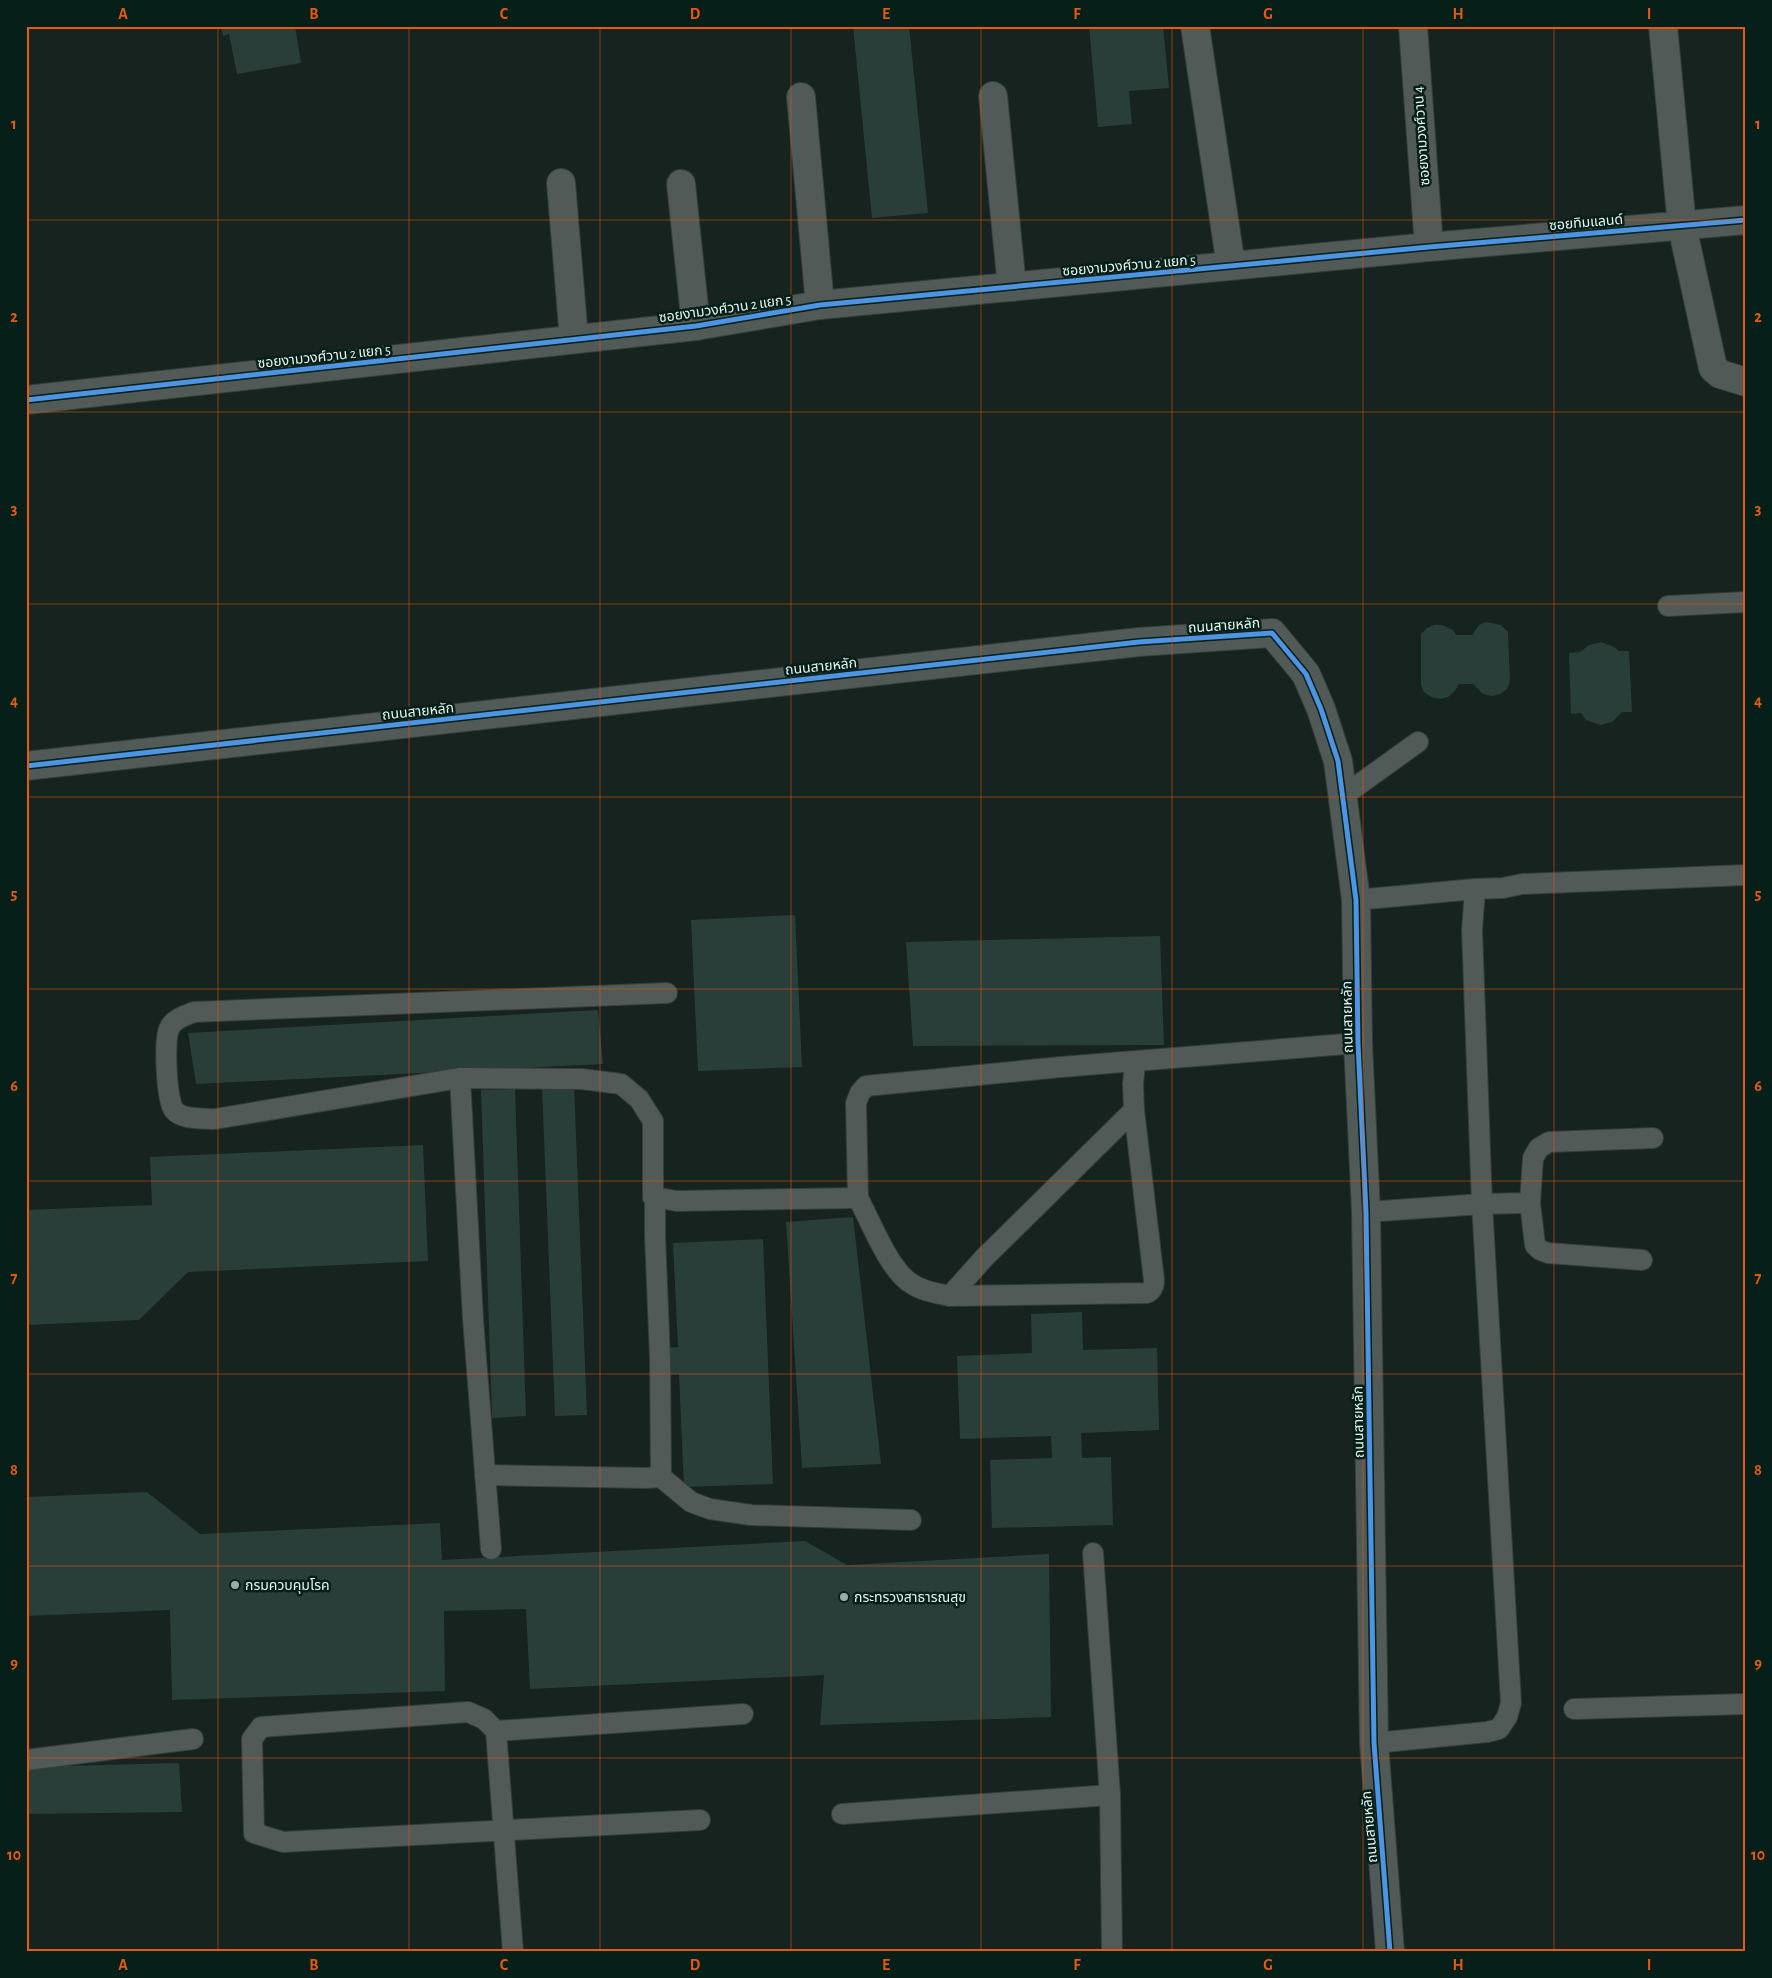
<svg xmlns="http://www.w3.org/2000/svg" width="1772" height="1978" viewBox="0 0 1772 1978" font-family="'Alegreya Sans','Noto Sans Thai',sans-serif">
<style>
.building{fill:#293e39}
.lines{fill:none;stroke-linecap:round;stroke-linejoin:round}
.service-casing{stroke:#343e3b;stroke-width:22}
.minor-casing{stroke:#343e3b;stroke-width:30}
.service{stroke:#515a57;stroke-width:20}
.minor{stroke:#515a57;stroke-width:28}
.cycleway-casing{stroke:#061f18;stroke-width:8}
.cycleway{stroke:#4d94e3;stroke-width:5}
.grid{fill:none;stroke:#e8590c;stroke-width:1;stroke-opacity:0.55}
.poi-dot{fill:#9eaca7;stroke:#061f18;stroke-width:2}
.labels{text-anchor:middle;stroke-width:5;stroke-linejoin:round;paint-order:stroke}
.street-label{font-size:14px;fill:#e7f6f0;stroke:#061f18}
.poi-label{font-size:14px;fill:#e7f6f0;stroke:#061f18;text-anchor:start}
.neatline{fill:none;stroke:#e8590c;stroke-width:2}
.grid-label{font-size:16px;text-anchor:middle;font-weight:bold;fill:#e8590c}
</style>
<rect width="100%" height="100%" fill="#16231f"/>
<!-- building -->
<g class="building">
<polygon points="221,26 295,26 301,63 237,74 229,34 223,36"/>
<polygon points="853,26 909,26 928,213 872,218"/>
<polygon points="1089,26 1163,26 1169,88 1129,91 1132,124 1098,127"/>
<polygon points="1486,622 1501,625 1508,632 1510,682 1507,689 1500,694 1492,696 1483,694 1473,684 1459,684 1455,691 1448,697 1440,699 1431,697 1424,692 1421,685 1421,634 1427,628 1434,625 1442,625 1453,630 1456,635 1472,635 1479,625"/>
<polygon points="1601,642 1614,647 1619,651 1629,651 1632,712 1622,712 1612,722 1600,725 1586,720 1581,713 1571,714 1569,653 1580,652 1589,645"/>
<polygon points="795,915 802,1067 698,1071 691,920"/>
<polygon points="1160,936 1164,1045 913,1046 906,942"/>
<polygon points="598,1010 603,1064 196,1084 188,1033"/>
<polygon points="574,1085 587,1415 555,1416 542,1086"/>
<polygon points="515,1089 526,1416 492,1418 481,1090"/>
<polygon points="423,1145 428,1261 188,1272 139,1320 26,1325 26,1210 152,1205 150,1157"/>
<polygon points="853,1217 881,1464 802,1468 786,1222"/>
<polygon points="763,1239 773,1484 684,1487 679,1374 663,1375 662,1348 678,1347 673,1243"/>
<polygon points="1082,1312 1083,1350 1157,1348 1159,1430 1081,1433 1082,1458 1111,1457 1113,1525 992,1528 990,1460 1052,1458 1051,1436 960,1439 957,1356 1032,1353 1031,1314"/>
<polygon points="147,1492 200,1534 440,1523 442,1560 805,1541 847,1565 1049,1554 1051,1717 820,1725 824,1675 530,1689 526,1609 444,1611 445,1691 172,1700 170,1610 26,1616 26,1497"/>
<polygon points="179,1763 182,1812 26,1814 26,1767"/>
</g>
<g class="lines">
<!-- service casing -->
<g class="service-casing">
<g id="service">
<polyline points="1668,606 1746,602"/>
<polyline points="1343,796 1418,742"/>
<polyline points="1356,900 1475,889"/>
<polyline points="460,1078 473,1319 491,1549"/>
<path d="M653 1197V1121L639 1099 621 1084 582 1079 460 1078 215 1119C202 1118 182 1120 174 1110 166 1099 164 1040 169 1029 173 1019 184 1016 194 1012L667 993"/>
<path d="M858 1198C871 1222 888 1267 909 1282 921 1291 936 1293 950 1296L984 1258 1134 1110 1133 1084 1135 1062"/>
<polyline points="1530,1203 1535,1245 1540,1250 1548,1253 1642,1260"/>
<polyline points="1366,1212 1482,1204 1530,1203 1533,1158 1539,1148 1549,1142 1653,1138"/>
<path d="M950 1296 1147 1293C1153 1290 1154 1286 1154 1280L1134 1110"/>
<polyline points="485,1475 647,1478 661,1477 660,1358 655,1236 655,1198 653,1197 677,1201 858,1198 856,1103 860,1093 866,1086 1061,1067 1358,1043"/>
<polyline points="661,1477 691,1502 710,1509 751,1515 911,1520"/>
<polyline points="1093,1553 1110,1795 1112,1952"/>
<polyline points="1574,1709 1746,1704"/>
<polyline points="496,1731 743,1714"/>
<polyline points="1374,1743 1487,1732 1499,1729 1507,1717 1511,1703 1482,1204 1472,930 1475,889 1503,888 1522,884 1746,875"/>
<polyline points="26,1760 193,1739"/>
<polyline points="842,1814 1110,1795"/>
<polyline points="513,1952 496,1731 484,1719 468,1712 261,1727 252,1739 254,1833 283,1842 700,1820"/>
</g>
</g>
<!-- minor casing -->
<g class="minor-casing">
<g id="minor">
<polyline points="1195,26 1231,266"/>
<polyline points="1413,26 1429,247"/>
<polyline points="1663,26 1682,226 1713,368 1720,374 1746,382"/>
<polyline points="993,96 1012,287"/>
<polyline points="801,97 820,305"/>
<polyline points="561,183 574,339"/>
<polyline points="681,184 696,326"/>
<polyline points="26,400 696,326 820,305 1429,247 1746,220"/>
<polyline points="26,766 1139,642 1272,633 1306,674 1321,709 1338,761 1356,900 1358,1043 1366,1212 1374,1743 1390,1952"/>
</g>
</g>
<!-- service -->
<use href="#service" class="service"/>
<!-- minor -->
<use href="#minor" class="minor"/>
<!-- cycleway casing -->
<g class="cycleway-casing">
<g id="cycleway">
<polyline points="26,400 696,326 820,305 1429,247 1746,220"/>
<polyline points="26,766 1139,642 1272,633 1306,674 1321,709 1338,761 1356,900 1358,1043 1366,1212 1374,1743 1390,1952"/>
</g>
</g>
<!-- cycleway -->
<use href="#cycleway" class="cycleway"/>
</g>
<!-- grid -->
<path class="grid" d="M218 26V1952M409 26V1952M600 26V1952M791 26V1952M981 26V1952M1172 26V1952M1363 26V1952M1554 26V1952M26 220H1746M26 412H1746M26 604H1746M26 797H1746M26 989H1746M26 1181H1746M26 1374H1746M26 1566H1746M26 1758H1746"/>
<!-- markers -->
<g class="poi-dot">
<circle cx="235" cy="1585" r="5"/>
<circle cx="844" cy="1597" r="5"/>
</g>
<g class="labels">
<!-- street labels -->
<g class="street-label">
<text transform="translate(1421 136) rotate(-94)" y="5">ซอยงามวงศ์วาน 4</text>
<text transform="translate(1586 222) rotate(-5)" y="5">ซอยทิมแลนด์</text>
<text transform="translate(1129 265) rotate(-5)" y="5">ซอยงามวงศ์วาน 2 แยก 5</text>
<text transform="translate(725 308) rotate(-8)" y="5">ซอยงามวงศ์วาน 2 แยก 5</text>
<text transform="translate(324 356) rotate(-6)" y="5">ซอยงามวงศ์วาน 2 แยก 5</text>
<text transform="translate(1224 625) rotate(-4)" y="5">ถนนสายหลัก</text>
<text transform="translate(821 666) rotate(-6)" y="5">ถนนสายหลัก</text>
<text transform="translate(418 711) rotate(-6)" y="5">ถนนสายหลัก</text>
<text transform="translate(1347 1017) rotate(-91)" y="5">ถนนสายหลัก</text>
<text transform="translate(1358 1422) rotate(-91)" y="5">ถนนสายหลัก</text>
<text transform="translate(1369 1827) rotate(-95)" y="5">ถนนสายหลัก</text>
</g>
<!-- poi labels -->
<g class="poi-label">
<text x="245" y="1590">กรมควบคุมโรค</text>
<text x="854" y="1602">กระทรวงสาธารณสุข</text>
</g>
</g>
<!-- border -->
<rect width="1772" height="1978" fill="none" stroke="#061f18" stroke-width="55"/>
<rect x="28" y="28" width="1716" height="1922" class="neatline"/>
<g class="grid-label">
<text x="123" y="19">A</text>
<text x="314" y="19">B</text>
<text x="504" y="19">C</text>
<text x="695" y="19">D</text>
<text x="886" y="19">E</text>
<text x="1077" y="19">F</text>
<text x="1268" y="19">G</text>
<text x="1458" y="19">H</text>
<text x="1649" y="19">I</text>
<text x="14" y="129">1</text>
<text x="1758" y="129">1</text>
<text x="14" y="322">2</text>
<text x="1758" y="322">2</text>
<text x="14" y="514">3</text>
<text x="1758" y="514">3</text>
<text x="14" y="706">4</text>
<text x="1758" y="706">4</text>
<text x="14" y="899">5</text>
<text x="1758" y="899">5</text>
<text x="14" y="1091">6</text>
<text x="1758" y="1091">6</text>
<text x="14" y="1283">7</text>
<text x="1758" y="1283">7</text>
<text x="14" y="1475">8</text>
<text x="1758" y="1475">8</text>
<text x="14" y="1668">9</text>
<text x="1758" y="1668">9</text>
<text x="14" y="1860">10</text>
<text x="1758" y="1860">10</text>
<text x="123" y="1970">A</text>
<text x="314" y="1970">B</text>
<text x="504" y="1970">C</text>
<text x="695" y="1970">D</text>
<text x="886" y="1970">E</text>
<text x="1077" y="1970">F</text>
<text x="1268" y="1970">G</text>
<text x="1458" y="1970">H</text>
<text x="1649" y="1970">I</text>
</g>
</svg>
